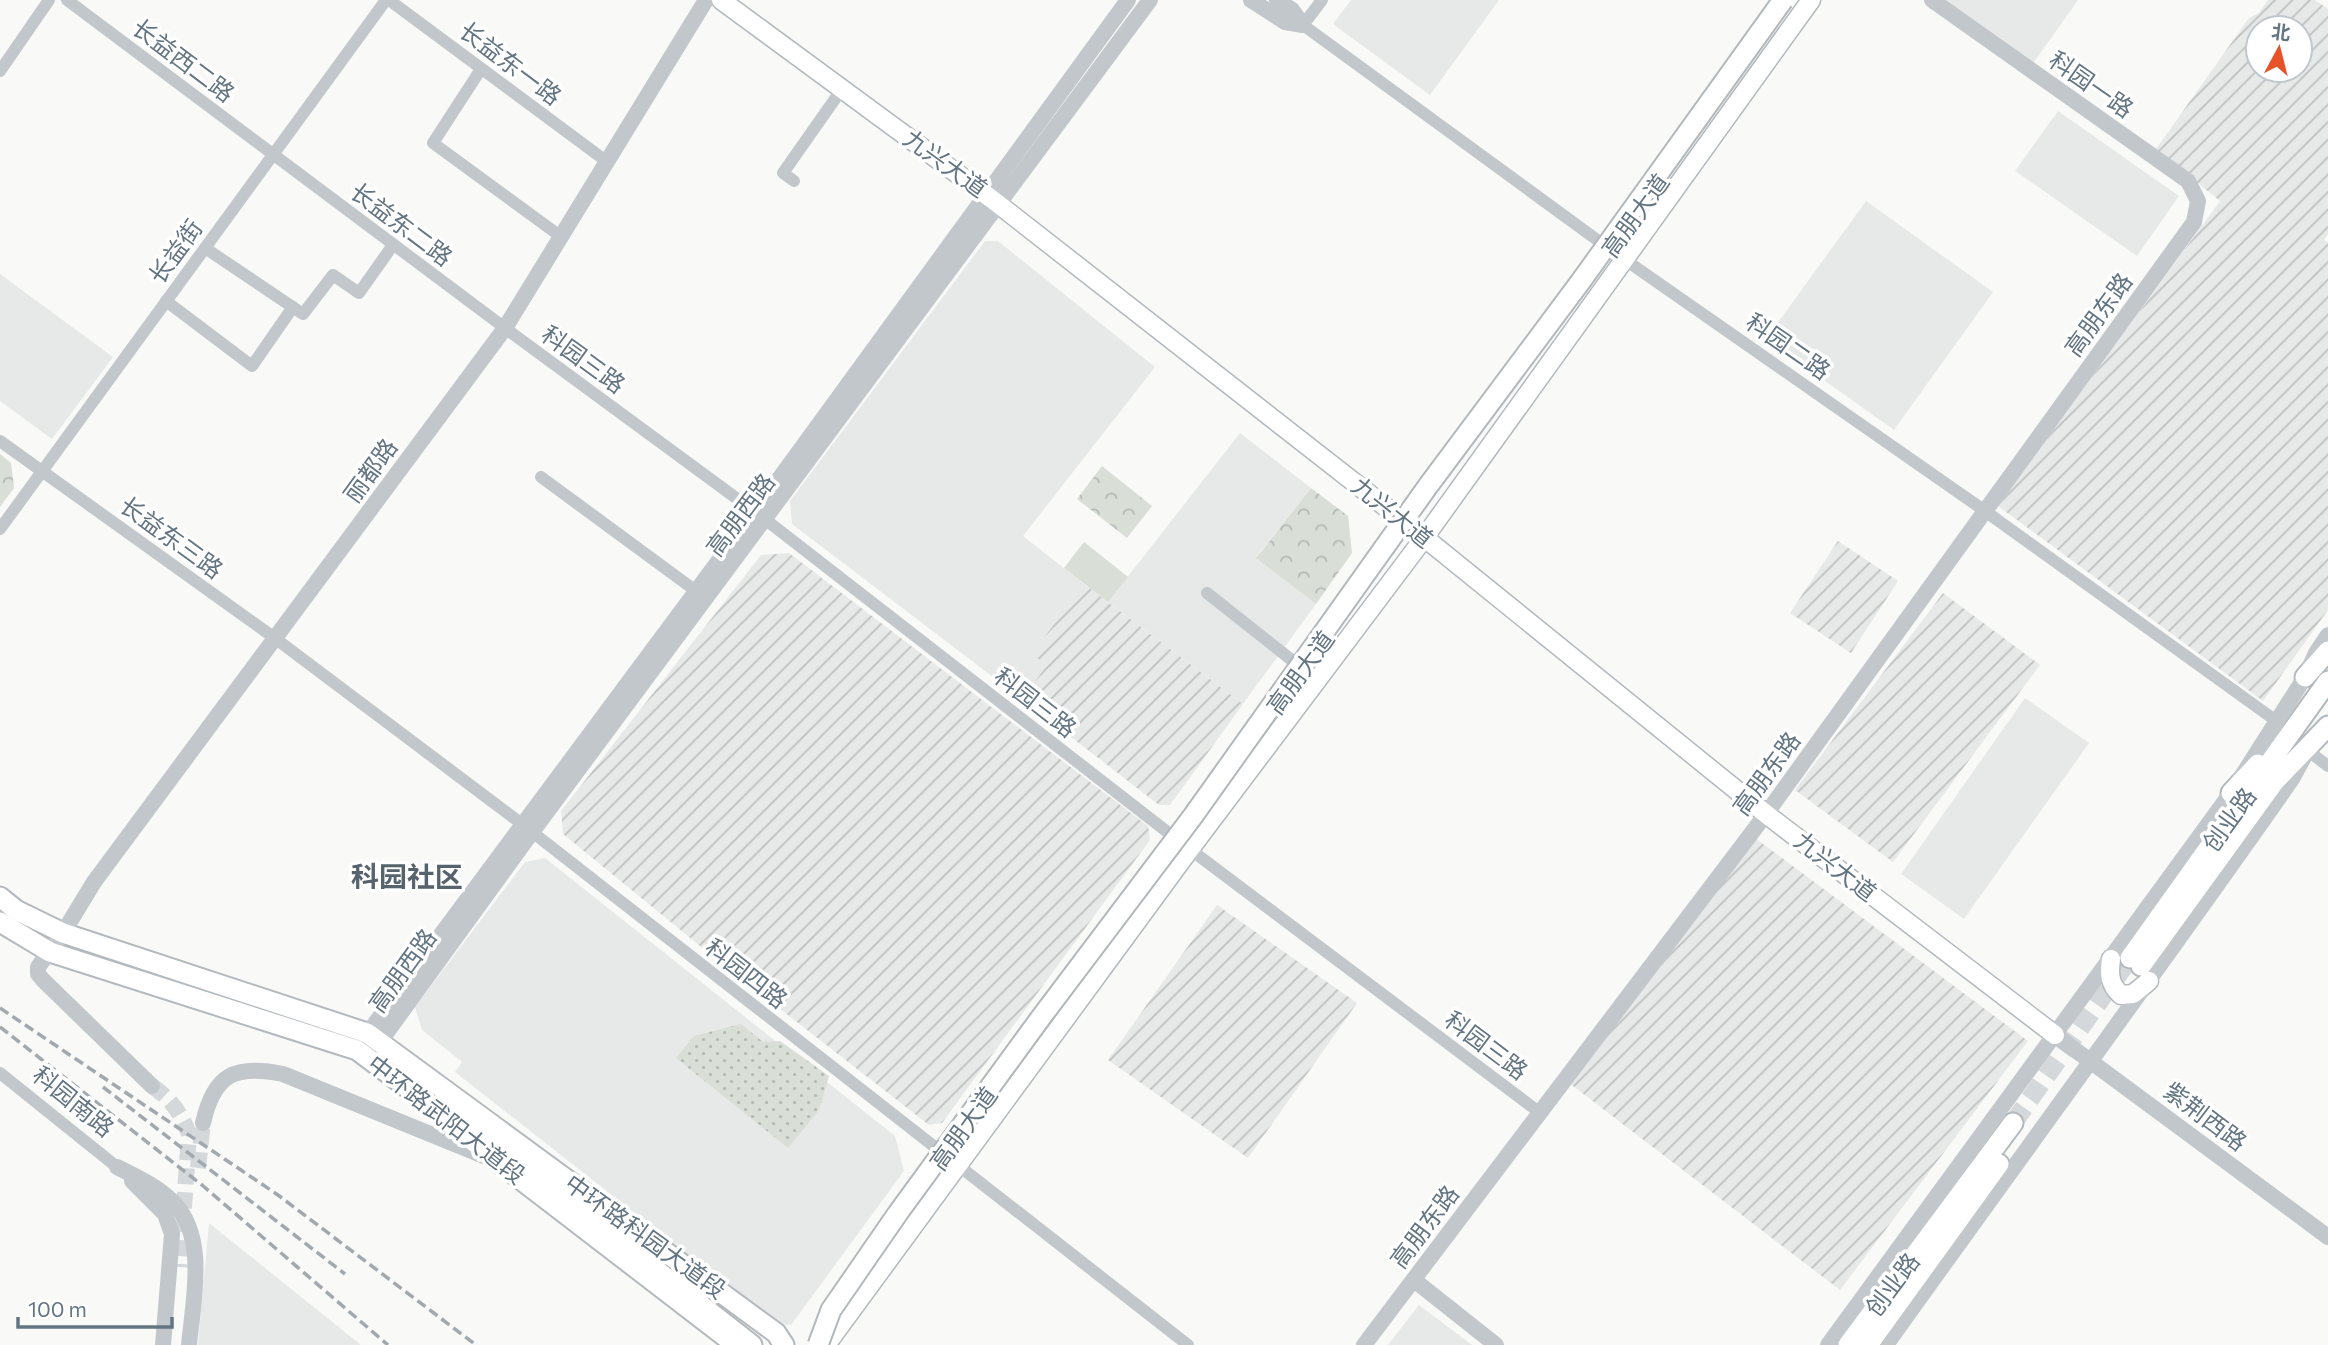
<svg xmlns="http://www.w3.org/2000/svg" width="2328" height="1345" viewBox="0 0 2328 1345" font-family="Commissioner,'Noto Sans SC',sans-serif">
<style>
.built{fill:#e7e8e8}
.industrial{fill:url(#industrial-furrows);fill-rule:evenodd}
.grass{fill:url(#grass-dots)}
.forest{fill:url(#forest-crowns)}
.garden{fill:#d9ded6}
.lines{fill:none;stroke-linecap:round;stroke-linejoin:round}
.tertiary-tunnel{stroke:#d4d8da;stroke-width:16;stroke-dasharray:16 8;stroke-linecap:butt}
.primary-tunnel{stroke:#d4d8da;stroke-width:19;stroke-dasharray:19 10;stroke-linecap:butt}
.secondary-casing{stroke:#b2b9be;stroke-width:21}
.primary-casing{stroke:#b3b9bd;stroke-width:23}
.trunk-casing{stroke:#b3b8bc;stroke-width:23}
.minor{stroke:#c2c7cb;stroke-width:12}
.tertiary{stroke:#c2c7cb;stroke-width:16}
.secondary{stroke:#fff;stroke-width:18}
.primary{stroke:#fff;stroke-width:19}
.trunk{stroke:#fff;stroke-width:19}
.rail{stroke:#a1a9af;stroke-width:3.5;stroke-dasharray:10 5;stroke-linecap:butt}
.trunk-bridge-casing{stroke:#b3b8bc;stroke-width:23;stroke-linecap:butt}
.trunk-bridge{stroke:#fff;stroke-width:19}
.labels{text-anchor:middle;stroke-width:7;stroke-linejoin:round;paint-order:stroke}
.street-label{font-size:24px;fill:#637582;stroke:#fff}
.quarter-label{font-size:28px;font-weight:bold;fill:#56636d;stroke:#fff}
</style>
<defs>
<pattern id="industrial-furrows" width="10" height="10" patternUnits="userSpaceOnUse" patternTransform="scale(1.75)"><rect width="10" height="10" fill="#e7e8e8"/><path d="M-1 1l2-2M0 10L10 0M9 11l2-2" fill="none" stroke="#bfc1c1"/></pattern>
<pattern id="grass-dots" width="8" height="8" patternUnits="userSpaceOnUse" patternTransform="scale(1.75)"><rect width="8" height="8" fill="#d9ded6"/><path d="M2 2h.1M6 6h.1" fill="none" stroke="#b4b9b3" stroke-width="1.8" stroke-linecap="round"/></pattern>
<pattern id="forest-crowns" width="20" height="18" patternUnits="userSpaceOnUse" patternTransform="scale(1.75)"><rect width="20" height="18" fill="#d9ded6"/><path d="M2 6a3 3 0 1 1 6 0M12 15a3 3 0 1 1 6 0" fill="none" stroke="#b4b9b3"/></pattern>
</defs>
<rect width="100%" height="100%" fill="#f9f9f7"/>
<!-- built -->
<g class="built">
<polygon points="1351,0 1499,0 1430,95 1333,24"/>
<polygon points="1946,0 2078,0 2034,62"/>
<polygon points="2058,111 2179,196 2137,256 2015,171"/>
<polygon points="1866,201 1993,292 1894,430 1766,339"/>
<polygon points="985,241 998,241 1155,367 1023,536 1084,584 1033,654 1047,665 1022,699 792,524 790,501"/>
<polygon points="0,274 113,357 52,439 0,401"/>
<polygon points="1240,433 1311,488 1256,557 1316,604 1243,704 1108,602"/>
<polygon points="2025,698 2089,743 1964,919 1901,874"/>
<polygon points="545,858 895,1136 904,1171 791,1325 776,1324 455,1072 462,1062 422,1030 415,1007 525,862"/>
<polygon points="209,1223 361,1345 198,1345"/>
<polygon points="1419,1305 1472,1345 1388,1345"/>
</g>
<!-- industrial -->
<g class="industrial">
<path d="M2268 0H2315L2328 9V234L2324 240 2328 243V610L2263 701 1998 506 2220 201 2156 149 2249 18 2259 13ZM2258 28H2300V70H2258Z"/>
<polygon points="1838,541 1898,581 1851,653 1790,613"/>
<polygon points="789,553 1148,826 1150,840 942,1123 929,1125 716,959 563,834 561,811 761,555"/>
<polygon points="1084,584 1243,704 1170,805 1159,805 1022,699 1047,665 1032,654"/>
<polygon points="1943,593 2040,665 1893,862 1795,790"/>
<polygon points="1755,838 2028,1041 1840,1290 1569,1083"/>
<polygon points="1217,905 1357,1003 1248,1158 1108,1060"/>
</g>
<!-- grass -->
<polygon class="grass" points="741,1024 763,1042 780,1041 829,1076 819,1110 788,1148 676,1058 694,1036"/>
<!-- forest -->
<g class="forest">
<polygon points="0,454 11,463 14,488 0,507"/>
<polygon points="1102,466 1152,506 1127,538 1077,499"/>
<polygon points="1311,488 1348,516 1352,553 1316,604 1256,558"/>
</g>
<!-- garden -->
<polygon class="garden" points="1084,542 1128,577 1108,602 1064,568"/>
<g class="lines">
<!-- tertiary-tunnel -->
<g class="tertiary-tunnel">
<path d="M152 1086C170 1098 181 1113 189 1134L180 1267"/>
<polyline points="198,1168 203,1123"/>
</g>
<!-- primary-tunnel -->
<polyline class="primary-tunnel" points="2013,1123 2130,958"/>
<!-- secondary casing -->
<g class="secondary-casing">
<g id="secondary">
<polyline points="721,0 993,200 1410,526 1766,814 2055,1035"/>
<path d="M2111 959C2109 974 2109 984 2121 995L2133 994 2149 981"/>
<polyline points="826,1345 1190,849 1424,538 1811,0"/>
</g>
</g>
<!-- primary casing -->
<g class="primary-casing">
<g id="primary">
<polyline points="2231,793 2258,764"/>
<polyline points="0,897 16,910 63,933 367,1033 776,1333 784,1345"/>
<polyline points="0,922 50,952 357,1050 433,1107 498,1162 736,1345"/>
<polyline points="2130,958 2328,681"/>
<polyline points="2141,966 2275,781 2328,726"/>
<polyline points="1848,1345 2013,1123"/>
<polyline points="1868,1345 1999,1164"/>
</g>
</g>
<!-- trunk casing -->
<g class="trunk-casing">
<g id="trunk">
<polyline points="2305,677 2328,651"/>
<polyline points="433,1107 498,1146 752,1345"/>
</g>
</g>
<!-- minor -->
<g class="minor">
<polyline points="67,0 505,328 766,520 1179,841 1539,1112"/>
<polyline points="389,0 606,161"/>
<polyline points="1322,0 1303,25 1611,250 1985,511 2275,720"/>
<polyline points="481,69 433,143 560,236"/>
<polyline points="0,71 49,0"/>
<polyline points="794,181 783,173 842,89"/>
<polyline points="205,248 303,314 333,275 359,293 393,245"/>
<polyline points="166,301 252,366 293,307"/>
<polyline points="0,441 276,639 522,824 1188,1345"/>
<polyline points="541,477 696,591"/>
<polyline points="0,529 386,0"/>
<polyline points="1207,593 1303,669"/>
<polyline points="2307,750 2328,766"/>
<polyline points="0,1073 117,1167"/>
</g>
<!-- tertiary -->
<g class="tertiary">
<polyline points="1251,0 1285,22 1303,25"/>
<polyline points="1277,0 1292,10 1303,25"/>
<polyline points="2055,1035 2328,1237"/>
<polyline points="362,1041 755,512 1128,0"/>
<polyline points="374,1050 532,832 1150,0"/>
<polyline points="152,1086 43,980 38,974 38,967 63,933 94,882 505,328 706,0"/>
<path d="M203 1123C214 1074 235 1064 283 1074L489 1158"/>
<path d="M117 1167C137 1177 157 1186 173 1202 208 1237 193 1301 189 1345"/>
<polyline points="132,1181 165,1214 172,1234 163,1345"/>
<polyline points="1414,1280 1496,1345"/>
<polyline points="1364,1345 1766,814 2194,222 2198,201 2188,181 1932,0"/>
<polyline points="1828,1345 2231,793 2305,677 2316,653 2328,635"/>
<path d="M1886 1345C2021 1156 2159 969 2292 779L2304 757"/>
</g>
<!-- secondary -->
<use href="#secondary" class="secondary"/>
<!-- primary -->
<use href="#primary" class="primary"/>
<!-- trunk -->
<use href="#trunk" class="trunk"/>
<!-- rail -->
<g class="rail">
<polyline points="0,1008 278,1195 476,1345"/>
<polyline points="0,1027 202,1185 388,1345"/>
<polyline points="103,1087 345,1274"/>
</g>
<!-- trunk-bridge casing -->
<g class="trunk-bridge-casing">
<polyline id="trunk-bridge" points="818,1345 831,1310 898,1213 1042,1016 1193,816 1428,486 1581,281 1783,0"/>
</g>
<!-- trunk-bridge -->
<use href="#trunk-bridge" class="trunk-bridge"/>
</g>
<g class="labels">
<!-- street labels -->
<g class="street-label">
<text transform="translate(183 61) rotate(37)" y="8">长益西二路</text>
<text transform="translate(510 64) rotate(37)" y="8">长益东一路</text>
<text transform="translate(2091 85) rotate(35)" y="8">科园一路</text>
<text transform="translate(945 164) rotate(36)" y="8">九兴大道</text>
<text transform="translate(1636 216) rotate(-54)" y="8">高朋大道</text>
<text transform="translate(401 225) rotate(37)" y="8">长益东二路</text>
<text transform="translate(176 252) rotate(-54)" y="8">长益街</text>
<text transform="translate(2099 315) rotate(-54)" y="8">高朋东路</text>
<text transform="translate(1788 347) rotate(35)" y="8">科园二路</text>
<text transform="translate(583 360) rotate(36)" y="8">科园三路</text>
<text transform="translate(371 471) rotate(-54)" y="8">丽都路</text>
<text transform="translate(1392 513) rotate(39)" y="8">九兴大道</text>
<text transform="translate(741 515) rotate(-53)" y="8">高朋西路</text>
<text transform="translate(171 538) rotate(36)" y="8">长益东三路</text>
<text transform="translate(1301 673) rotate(-54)" y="8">高朋大道</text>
<text transform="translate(1035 703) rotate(38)" y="8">科园三路</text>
<text transform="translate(1767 774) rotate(-54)" y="8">高朋东路</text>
<text transform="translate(2230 820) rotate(-54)" y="8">创业路</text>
<text transform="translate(1835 867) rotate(38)" y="8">九兴大道</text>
<text transform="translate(403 971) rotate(-54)" y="8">高朋西路</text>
<text transform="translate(746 974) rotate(38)" y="8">科园四路</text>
<text transform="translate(1486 1046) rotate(37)" y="8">科园三路</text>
<text transform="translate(73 1102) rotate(39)" y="8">科园南路</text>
<text transform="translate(2205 1117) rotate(37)" y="8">紫荆西路</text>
<text transform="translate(446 1120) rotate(38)" y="8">中环路武阳大道段</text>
<text transform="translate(964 1129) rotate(-54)" y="8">高朋大道</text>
<text transform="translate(1425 1227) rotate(-53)" y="8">高朋东路</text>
<text transform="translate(645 1237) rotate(36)" y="8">中环路科园大道段</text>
<text transform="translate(1893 1285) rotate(-53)" y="8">创业路</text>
</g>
<!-- quarter labels -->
<g class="quarter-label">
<text x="407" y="887">科园社区</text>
</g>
</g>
<!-- north arrow -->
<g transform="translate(2279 49) rotate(7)"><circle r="33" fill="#ffffff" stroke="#c1c8cd" stroke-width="2"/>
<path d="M0-5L12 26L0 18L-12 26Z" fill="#e75228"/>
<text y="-10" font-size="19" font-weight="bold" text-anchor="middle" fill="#637582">北</text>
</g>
<!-- scale -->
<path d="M18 1317v10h154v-10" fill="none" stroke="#637582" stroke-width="3.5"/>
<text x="28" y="1317" font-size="21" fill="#637582" stroke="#ffffff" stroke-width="5" paint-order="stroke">100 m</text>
</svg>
